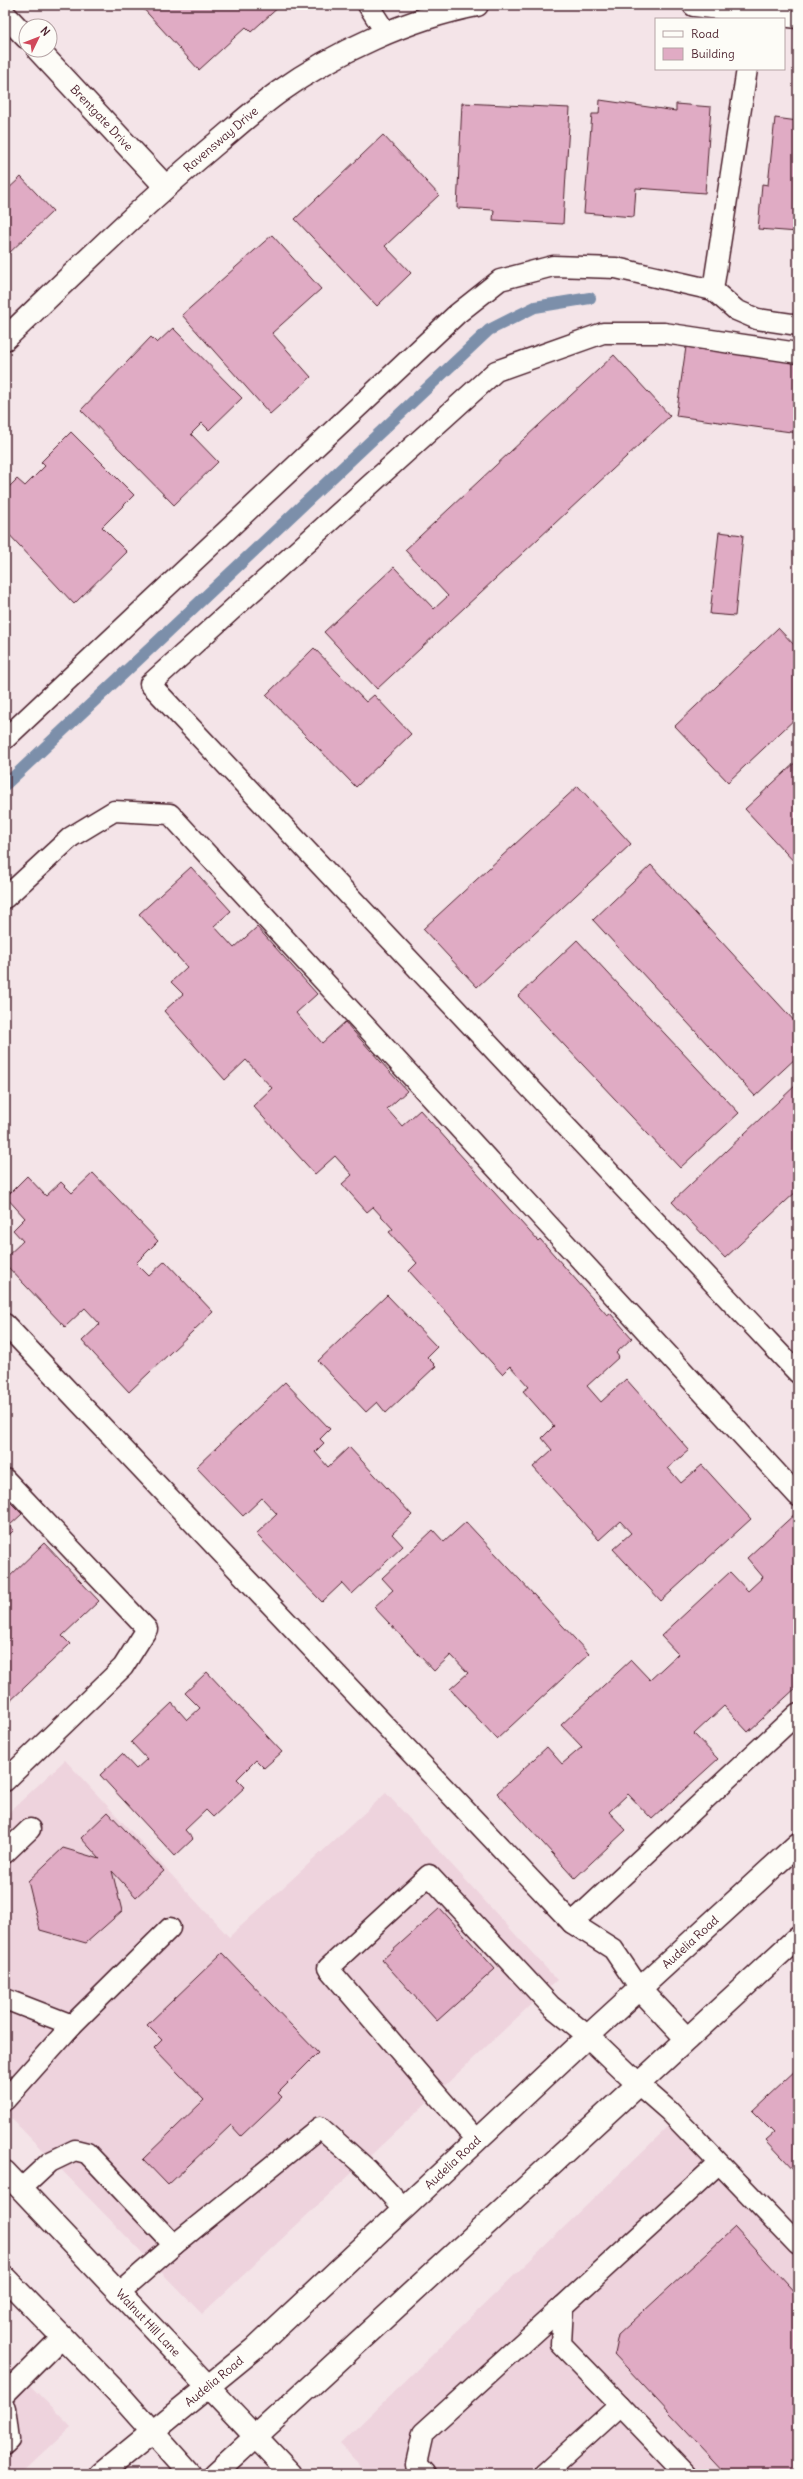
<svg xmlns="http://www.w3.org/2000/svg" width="803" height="2479" viewBox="0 0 803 2479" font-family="Delius,sans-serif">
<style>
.built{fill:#eed3dd}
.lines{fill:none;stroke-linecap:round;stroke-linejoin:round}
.stream{stroke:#7b8faa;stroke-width:12}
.building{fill:#e0abc4;stroke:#4a1f2b}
.lane-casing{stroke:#4a1f2b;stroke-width:23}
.street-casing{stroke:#4a1f2b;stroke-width:25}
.secondary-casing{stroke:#4a1f2b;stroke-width:25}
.lane{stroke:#fdfcf7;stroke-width:20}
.street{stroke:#fdfcf7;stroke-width:22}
.secondary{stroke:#fdfcf7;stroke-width:22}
.labels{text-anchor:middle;stroke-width:3.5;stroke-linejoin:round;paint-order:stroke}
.street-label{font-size:12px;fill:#4a1f2b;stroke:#fdfcf7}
</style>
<rect width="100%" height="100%" fill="#f4e4e8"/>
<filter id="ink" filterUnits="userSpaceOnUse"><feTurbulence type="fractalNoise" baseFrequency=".025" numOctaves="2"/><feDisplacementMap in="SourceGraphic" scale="8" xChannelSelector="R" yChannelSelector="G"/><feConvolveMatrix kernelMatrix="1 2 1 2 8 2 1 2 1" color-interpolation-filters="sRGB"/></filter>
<g filter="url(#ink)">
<!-- built -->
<g class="built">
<polygon points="65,1760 229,1937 386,1793 557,1980 202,2314 5,2112 5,1816"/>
<polygon points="676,2119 798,2254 798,2474 368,2474 340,2444"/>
<polygon points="5,2360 71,2427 21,2474 5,2474"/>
</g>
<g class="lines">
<!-- stream -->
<polyline class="stream" points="5,785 489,330 535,307 590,298"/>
</g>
<!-- building -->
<g class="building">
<polygon points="140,5 281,5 251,32 246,27 199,70"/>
<polygon points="600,100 676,111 676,104 711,107 705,193 636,188 634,217 584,213 592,114 599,114"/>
<polygon points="462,103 570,108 563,224 493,220 494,210 457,208"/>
<polygon points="775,118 798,121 798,232 758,229 762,184 768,185"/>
<polygon points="383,135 439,195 385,246 411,273 377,306 295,219"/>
<polygon points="21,177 53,211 5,257 5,192"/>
<polygon points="272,235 321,289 272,333 311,377 270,414 182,315"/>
<polygon points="173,328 242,398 209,430 202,423 191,434 218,462 174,505 81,410 151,337 157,343"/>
<polygon points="686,347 798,363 798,433 676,416"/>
<polygon points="614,355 670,416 377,689 324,632 394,567 434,609 448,596 405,550"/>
<polygon points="71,432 134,495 102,527 127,552 74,604 5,530 5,491 17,479 25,486 45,466 41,462"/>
<polygon points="719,532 743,535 735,616 710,614"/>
<polygon points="778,628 798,649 798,716 728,782 675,726"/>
<polygon points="314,648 366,702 374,695 411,734 356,787 266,695"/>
<polygon points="798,760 798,866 745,809"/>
<polygon points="578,786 631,844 477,987 423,929"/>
<polygon points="651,865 798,1025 798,1056 755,1096 593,920"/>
<polygon points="191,867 231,911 214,926 234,948 257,927 317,994 296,1013 322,1043 345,1022 407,1091 387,1109 402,1126 420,1110 538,1241 540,1239 607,1315 610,1313 632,1338 616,1353 619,1357 587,1386 601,1402 626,1379 689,1450 668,1468 681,1483 702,1465 751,1519 661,1601 613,1549 631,1533 620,1521 599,1540 533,1467 552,1450 542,1438 554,1426 523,1391 529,1387 510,1366 502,1374 409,1271 417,1263 389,1232 393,1229 373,1207 367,1212 342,1184 352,1175 335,1156 315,1174 253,1106 272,1088 246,1060 225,1080 164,1011 183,994 171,982 187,967 139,914"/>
<polygon points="577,940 739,1113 680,1168 518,996"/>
<polygon points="798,1083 798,1190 725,1258 672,1202"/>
<polygon points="93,1173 158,1241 136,1263 149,1276 165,1261 213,1312 129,1392 82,1341 100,1324 85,1308 65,1327 5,1264 5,1258 23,1241 13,1230 25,1218 6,1197 27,1176 46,1196 61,1182 72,1193"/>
<polygon points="387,1295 437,1347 427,1357 436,1366 386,1413 377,1402 366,1412 318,1361"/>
<polygon points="285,1382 330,1429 320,1439 324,1443 315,1452 328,1467 349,1447 412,1515 392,1534 403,1546 352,1594 342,1583 322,1602 256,1534 277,1514 262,1498 243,1516 196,1467"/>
<polygon points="5,1497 22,1514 9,1526 14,1530 5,1539"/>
<polygon points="798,1511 798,1637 793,1642 798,1647 798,1686 748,1732 724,1706 694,1734 718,1759 652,1819 628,1794 609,1812 626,1830 575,1878 497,1793 547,1747 562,1764 582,1747 561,1725 631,1660 650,1680 678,1654 661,1636 730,1572 748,1591 763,1577 747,1558"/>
<polygon points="466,1522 589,1654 497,1739 450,1689 468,1673 451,1655 434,1671 374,1607 393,1590 382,1578 433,1530 444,1542"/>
<polygon points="44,1543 99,1601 62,1636 70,1644 5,1706 5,1581"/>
<polygon points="207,1672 282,1752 264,1768 256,1760 237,1779 245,1787 213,1817 206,1810 185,1830 193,1839 175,1856 100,1775 122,1754 136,1769 147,1759 131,1742 172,1703 187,1720 200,1708 185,1693"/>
<polygon points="108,1812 164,1871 136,1897 112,1871 122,1911 86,1943 40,1930 28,1881 63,1848 100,1859 81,1838"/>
<polygon points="440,1908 495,1969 437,2021 382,1960"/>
<polygon points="222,1953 318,2053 278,2093 282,2097 241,2136 231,2125 168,2185 143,2159 204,2100 154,2048 162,2040 147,2025"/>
<polygon points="798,2068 798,2174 766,2140 774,2133 752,2111"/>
<polygon points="735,2227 798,2296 798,2474 726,2474 614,2354 618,2335"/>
</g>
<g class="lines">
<!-- lane casing -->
<g class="lane-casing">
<g id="lane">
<polyline points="368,5 386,33"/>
<polyline points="713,290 747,69"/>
<polyline points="798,353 664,333 603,333 496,371 150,684 798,1373"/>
<polyline points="5,739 457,314 500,280 553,266 616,268 713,290 736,310 757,319 798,325"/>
<polyline points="5,898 71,837 114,811 170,814 798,1496"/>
<polyline points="5,1324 572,1923 613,1949 640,1989"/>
<polyline points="5,1479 147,1629 123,1667 5,1781"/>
<polyline points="5,1853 30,1829"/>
<polyline points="572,1923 798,1713"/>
<polyline points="5,1999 72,2025"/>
<polyline points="637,2083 669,2111 798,2245"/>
<polyline points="5,2100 72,2025 170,1928"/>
<polyline points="476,2140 328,1968 429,1875 551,2006 588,2036"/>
<polyline points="21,2189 50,2162 75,2150 87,2153 174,2245 320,2127 367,2169 403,2208"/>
<polyline points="120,2292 174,2245"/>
<polyline points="5,2394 61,2338"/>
<polyline points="620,2405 686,2474"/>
<polyline points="5,2408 9,2440 5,2444"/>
<polyline points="425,2474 416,2464 423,2433 563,2306"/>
<polyline points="544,2474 620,2405 561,2344 563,2306 718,2164"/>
</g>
</g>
<!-- street casing -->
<g class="street-casing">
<g id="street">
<polyline points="694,5 798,17"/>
<polyline points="5,15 26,37"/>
<path id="s1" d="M38 50 165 186"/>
<path id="s2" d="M5 339C75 272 144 204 218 142 238 125 258 107 279 92 335 52 410 18 477 5"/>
</g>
</g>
<!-- secondary casing -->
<g class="secondary-casing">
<g id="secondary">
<polyline points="640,1989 687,2039"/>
<polyline points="588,2036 637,2083"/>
<path id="s3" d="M5 2172 291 2474"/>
<polyline points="5,2278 124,2400 190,2474"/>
<path id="s4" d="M101 2474 254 2349 588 2036 798 1844"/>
<polyline points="215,2474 798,1937"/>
</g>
</g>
<!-- lane -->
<use href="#lane" class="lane"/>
<!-- street -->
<use href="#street" class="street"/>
<!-- secondary -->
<use href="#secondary" class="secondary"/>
</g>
</g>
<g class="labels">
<!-- street labels -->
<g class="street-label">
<text dy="4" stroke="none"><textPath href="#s1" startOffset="93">Brentgate Drive</textPath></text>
<text dy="4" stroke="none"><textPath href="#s2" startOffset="294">Ravensway Drive</textPath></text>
<text dy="4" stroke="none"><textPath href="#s4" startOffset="794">Audelia Road</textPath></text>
<text dy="4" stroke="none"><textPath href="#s4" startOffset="470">Audelia Road</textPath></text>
<text dy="4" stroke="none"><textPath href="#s3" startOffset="208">Walnut Hill Lane</textPath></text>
<text dy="4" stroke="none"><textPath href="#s4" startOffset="146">Audelia Road</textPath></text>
</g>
</g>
<!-- margin -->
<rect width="803" height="2479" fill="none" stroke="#fdfcf7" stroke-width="20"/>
<rect x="10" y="10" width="783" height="2459" fill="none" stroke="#4a1f2b" stroke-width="1.5" filter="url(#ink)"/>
<!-- legend -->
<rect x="655" y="18" width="130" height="52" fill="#fdfcf7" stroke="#b5a4a5"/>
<rect x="663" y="31" width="20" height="6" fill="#fdfcf7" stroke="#b5a4a5"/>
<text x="691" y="38" font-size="12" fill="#4a1f2b">Road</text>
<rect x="663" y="48" width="20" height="12" fill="#e0abc4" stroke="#b5a4a5"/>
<text x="691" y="58" font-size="12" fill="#4a1f2b">Building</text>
<!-- north arrow -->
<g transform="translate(38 38) rotate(47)"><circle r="19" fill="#fdfcf7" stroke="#b5a4a5"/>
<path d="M0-3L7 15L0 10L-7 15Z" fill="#d1495b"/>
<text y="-6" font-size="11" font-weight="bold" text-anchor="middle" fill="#4a1f2b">N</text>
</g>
</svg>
